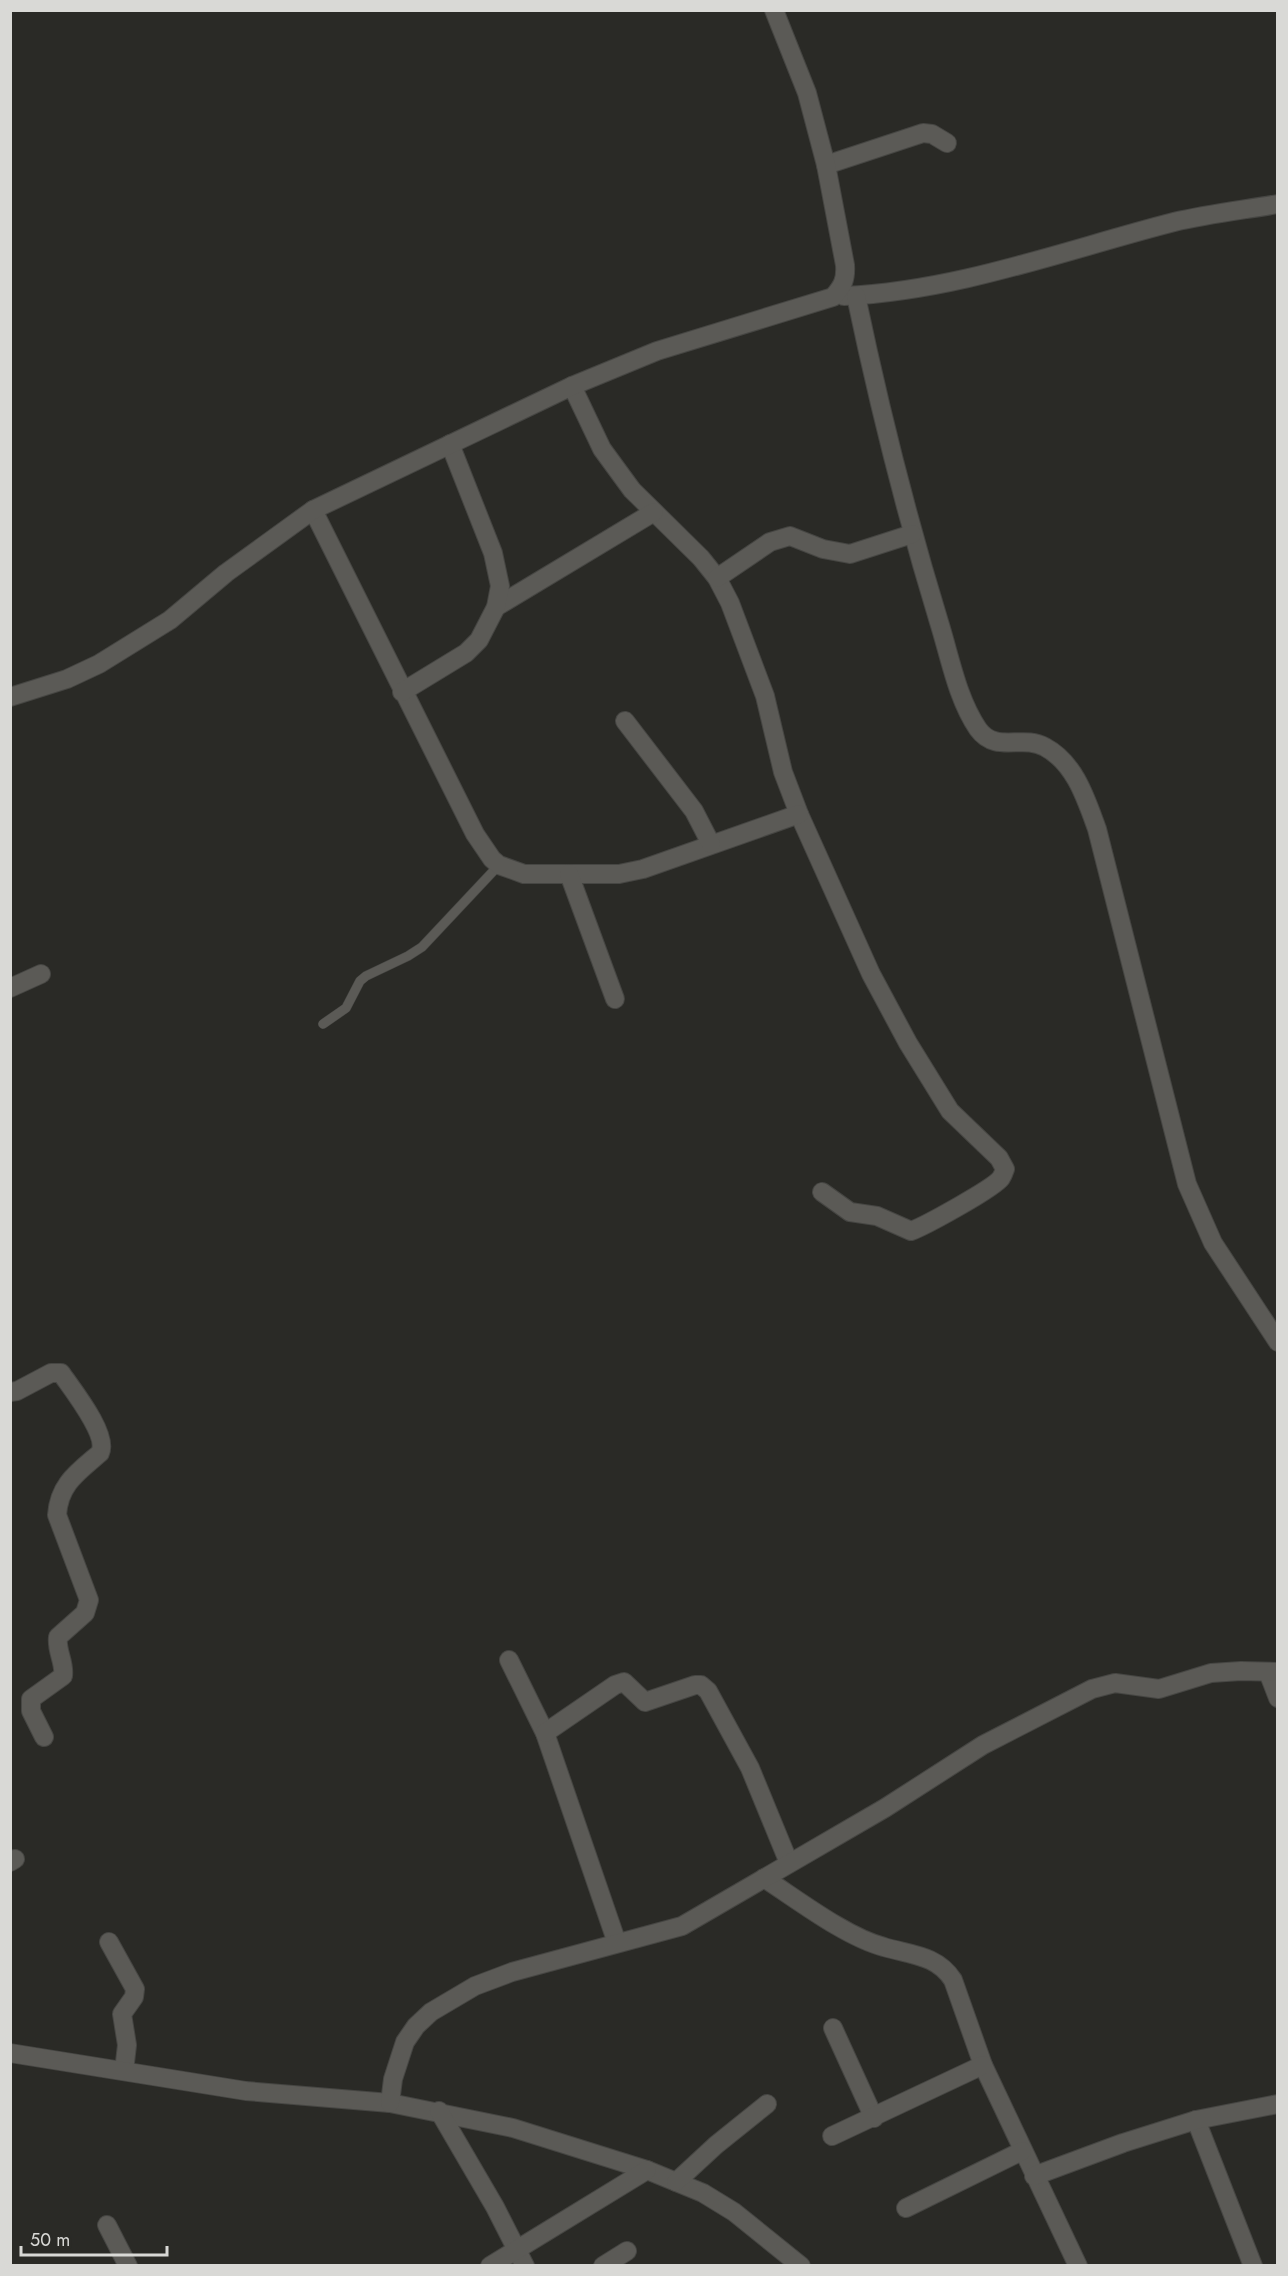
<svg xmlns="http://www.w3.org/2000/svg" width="1288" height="2276" viewBox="0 0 1288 2276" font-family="Jost,sans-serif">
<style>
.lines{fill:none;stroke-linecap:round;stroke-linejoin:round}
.lane-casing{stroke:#464643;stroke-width:10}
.street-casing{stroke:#464643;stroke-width:20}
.secondary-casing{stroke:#464643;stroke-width:20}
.lane{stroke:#5b5a56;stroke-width:9}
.street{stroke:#5b5a56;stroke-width:18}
.secondary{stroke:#5b5a56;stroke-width:18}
</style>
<rect width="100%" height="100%" fill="#2a2a26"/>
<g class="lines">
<!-- lane casing -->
<g class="lane-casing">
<polyline id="lane" points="323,1024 346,1008 360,981 366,976 408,956 422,947 499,865"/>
</g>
<!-- street casing -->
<g class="street-casing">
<g id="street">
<polyline points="826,165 923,133 932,134 947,143"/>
<path d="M844 296C957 291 1065 250 1174 222 1208 214 1243 210 1278 204"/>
<path d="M856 296C879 406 906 514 939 622 950 657 957 698 978 729 996 754 1022 734 1045 747 1075 763 1086 799 1097 829L1187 1184 1213 1243 1278 1342"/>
<path d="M572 386 602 449 632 490 701 558 717 578 730 603 765 696 783 772 799 814 871 974 908 1043 950 1111 999 1158 1005 1169C1004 1172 1003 1175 1001 1178 994 1188 925 1226 911 1231L877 1216 850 1212 822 1192"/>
<polyline points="313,510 475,834 492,859 499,865 524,874 619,874 643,869 799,814"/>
<polyline points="717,578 770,542 790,536 823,549 850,554 912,534"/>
<polyline points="496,607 654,512"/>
<polyline points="402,692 466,653 479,640 496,607 500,586 493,553 450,444"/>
<polyline points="625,721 694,811 711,844"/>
<polyline points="569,874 615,999"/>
<polyline points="10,988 41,974"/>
<path d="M10 1392 17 1391 51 1373H61C72 1389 109 1435 100 1453 78 1472 59 1484 57 1515L89 1600 85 1613 58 1637C56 1651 65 1662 63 1676L31 1699V1711L44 1737"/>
<polyline points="509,1660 545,1733 617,1943"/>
<polyline points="1268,1672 1278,1698"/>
<polyline points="545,1733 615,1685 624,1682 645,1702 695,1685 701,1685 708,1691 750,1768 789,1863"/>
<polyline points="10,1862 15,1859"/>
<path d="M764 1878C798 1900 846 1937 884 1947 911 1955 937 1955 953 1980L983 2065 1078 2266"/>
<polyline points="109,1942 135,1989 134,1997 122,2014 127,2045 124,2071"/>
<polyline points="833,2028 874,2118"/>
<polyline points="10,2053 246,2091 390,2103 513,2128 647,2170 703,2193 734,2212 801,2266"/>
<polyline points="390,2103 393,2079 405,2042 416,2026 431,2012 475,1986 512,1972 682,1926 885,1808 983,1745 1092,1689 1115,1683 1159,1689 1211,1673 1241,1671 1278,1672"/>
<polyline points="439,2111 495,2207 525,2266"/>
<polyline points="1196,2120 1253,2266"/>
<polyline points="832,2136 983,2065"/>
<polyline points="1034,2176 1123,2143 1196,2120 1278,2104"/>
<polyline points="676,2182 716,2145 767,2104"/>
<polyline points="906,2208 1022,2151"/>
<polyline points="107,2225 128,2266"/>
<polyline points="490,2266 647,2170"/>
<polyline points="603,2266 627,2251"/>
</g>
</g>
<!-- secondary casing -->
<g class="secondary-casing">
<path id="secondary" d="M10 697 67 679 99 664 170 620 226 573 313 510 572 386 657 351 833 297C843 286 846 279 845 265L826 165 807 93 774 10"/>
</g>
<!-- lane -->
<use href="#lane" class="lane"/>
<!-- street -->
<use href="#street" class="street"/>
<!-- secondary -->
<use href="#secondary" class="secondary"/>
</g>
<!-- border -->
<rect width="1288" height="2276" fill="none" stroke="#d9d9d6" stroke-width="24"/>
<!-- scale -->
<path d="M21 2246v9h146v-9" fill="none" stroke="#d9d9d6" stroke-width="3"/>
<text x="30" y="2246" font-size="18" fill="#d9d9d6" stroke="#2a2a26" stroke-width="4.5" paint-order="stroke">50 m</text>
</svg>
